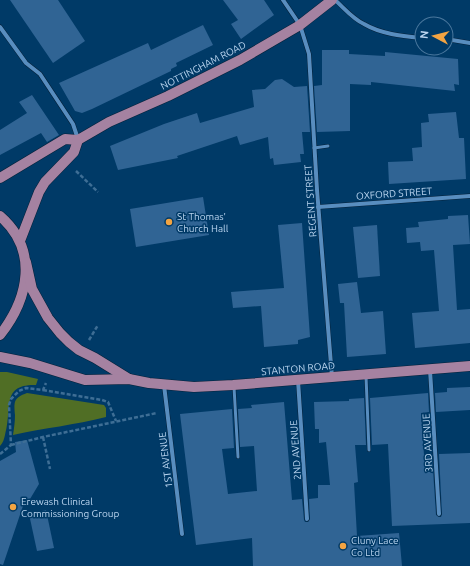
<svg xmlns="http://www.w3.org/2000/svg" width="470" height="566" viewBox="0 0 470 566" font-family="Ubuntu,sans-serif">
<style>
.green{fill:#506e25}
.building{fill:#306494}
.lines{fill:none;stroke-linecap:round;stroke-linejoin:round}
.service-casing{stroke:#052139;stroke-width:4}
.minor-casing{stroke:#052139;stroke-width:5}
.primary-casing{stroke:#052139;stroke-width:11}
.path{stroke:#3e6e95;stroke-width:2.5;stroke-dasharray:4 2;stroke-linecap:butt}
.service{stroke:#588dbf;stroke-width:3}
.minor{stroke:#588dbf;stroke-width:4}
.primary{stroke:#a582a1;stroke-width:10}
.poi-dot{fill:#f3a442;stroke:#003a67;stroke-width:1.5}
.labels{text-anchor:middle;stroke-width:3;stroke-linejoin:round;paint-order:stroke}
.street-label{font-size:10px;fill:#bad5f0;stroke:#003a67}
.poi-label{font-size:10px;fill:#bad5f0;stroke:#003a67;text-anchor:start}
</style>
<rect width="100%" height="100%" fill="#003a67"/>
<!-- green -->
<g class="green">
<path d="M0 372H7L38 379 36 385C0 384 13 409 5 435 4 439 3 443 0 446Z"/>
<path d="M27 393 104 405 106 408V417C75 425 44 428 13 435 14 428 15 422 15 415 14 402 13 398 27 393Z"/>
</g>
<!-- building -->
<g class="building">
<polygon points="10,0 58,0 85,41 53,63"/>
<polygon points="223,0 264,0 274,15 241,39 231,24 238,20"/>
<polygon points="203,25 213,45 176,63 177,66 171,69 171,71 92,109 82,113 75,111 59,83 148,43 151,50"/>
<polygon points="322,50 349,50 349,54 385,56 385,52 458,59 459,85 454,84 455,91 371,82 371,85 350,84 350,131 317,132 314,86 322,85"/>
<polygon points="282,79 294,87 307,86 310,132 302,132 304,154 300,154 301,162 274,165 273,158 270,159 268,137 240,145 237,136 177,156 178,158 118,170 110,146 164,124 197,113 200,123 254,107 252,90 265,89 275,80"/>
<polygon points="32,95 59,135 47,142 41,133 0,155 0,130 27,113 19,102"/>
<polygon points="456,112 459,138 464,138 466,179 389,184 388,162 413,161 412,148 422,147 421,123 429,122 428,114"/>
<polygon points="203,197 209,235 136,247 130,209"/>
<polygon points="468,215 470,244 453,245 457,310 470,309 470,343 415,348 412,313 439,311 434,250 421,251 420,242 407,243 406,228 419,227 418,222 448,219 448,216"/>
<polygon points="302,223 310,337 298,340 298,344 264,347 261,306 233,308 231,292 284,288 278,225"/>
<polygon points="377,225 380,276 358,278 353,227"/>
<polygon points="357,282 361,313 383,311 386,354 347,357 344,303 340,303 338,284"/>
<polygon points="470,387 470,410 436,412 435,393 447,392 447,388"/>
<polygon points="428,393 429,412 421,413 424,455 432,455 436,515 439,517 441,517 442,514 439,454 470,453 470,523 392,526 388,444 372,445 370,398"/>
<polygon points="364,398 366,445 355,445 358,482 354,483 357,536 399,533 402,566 253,566 252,538 196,545 180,414 232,409 234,448 222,449 228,494 257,491 254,446 240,447 238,409 252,408 251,405 284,402 292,500 302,499 304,520 305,522 308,522 310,519 309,499 318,498 318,485 330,485 326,442 319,443 319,429 315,429 314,402 349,401 349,399"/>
<polygon points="27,440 39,484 27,504 26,497 3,565 0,564 0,461 16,452 15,442"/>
<polygon points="46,510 54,548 37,551 29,514"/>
</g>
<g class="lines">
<!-- service casing -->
<g class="service-casing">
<g id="service">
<polyline points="314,148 328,146"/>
<polyline points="366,376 369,450"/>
<polyline points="234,387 238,457"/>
</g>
</g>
<!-- minor casing -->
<g class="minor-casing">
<g id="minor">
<polyline points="283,0 300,25 309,54 317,190 332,377"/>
<path d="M335 0C344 8 353 19 364 24 381 34 402 36 422 38"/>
<polyline points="0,27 26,63 40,74 73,124 78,139"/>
<polyline points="446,39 470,43"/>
<polyline points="318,207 470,196"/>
<polyline points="430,370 439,514"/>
<polyline points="298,380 307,519"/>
<polyline points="164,385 182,534"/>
</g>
</g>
<!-- primary casing -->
<g class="primary-casing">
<g id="primary">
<polyline points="0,178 65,139 78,140 109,122 168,96 240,60 300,25 332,0"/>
<path d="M0 216C39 250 29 298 0 335"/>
<polyline points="20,241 39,192 45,182 74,152 78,140"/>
<polyline points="26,262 32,289 48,318 60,333 69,342 79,350 95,358 129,379"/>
<polyline points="0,357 30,363 85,380 129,379 149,383 194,387 233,385 470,366"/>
</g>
</g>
<!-- path -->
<g class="path">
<polyline points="76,171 98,192"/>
<polyline points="89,340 98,325"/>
<polyline points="43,390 102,400 108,402 116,421"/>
<polyline points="43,437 50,469"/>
<polyline points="11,445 43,437 157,413"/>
<polyline points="0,454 11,445 9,405 11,399 19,391 26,388 43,390 46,383"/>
</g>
<!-- service -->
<use href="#service" class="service"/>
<!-- minor -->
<use href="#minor" class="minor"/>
<!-- primary -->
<use href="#primary" class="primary"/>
</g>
<!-- markers -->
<g class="poi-dot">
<circle cx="169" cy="222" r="4"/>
<circle cx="13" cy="507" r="4"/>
<circle cx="343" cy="546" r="4"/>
</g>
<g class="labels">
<!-- street labels -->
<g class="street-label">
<text transform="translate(203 65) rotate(-27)" y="4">NOTTINGHAM ROAD</text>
<text transform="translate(394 193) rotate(-4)" y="4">OXFORD STREET</text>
<text transform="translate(310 201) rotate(-94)" y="4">REGENT STREET</text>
<text transform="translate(298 368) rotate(-5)" y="4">STANTON ROAD</text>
<text transform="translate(427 443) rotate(-93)" y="4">3RD AVENUE</text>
<text transform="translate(295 450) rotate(-94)" y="4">2ND AVENUE</text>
<text transform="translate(165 460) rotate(-97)" y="4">1ST AVENUE</text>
</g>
<!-- poi labels -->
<g class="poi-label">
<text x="177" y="220">St Thomas'<tspan x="177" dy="12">Church Hall</tspan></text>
<text x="21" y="505">Erewash Clinical<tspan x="21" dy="12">Commissioning Group</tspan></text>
<text x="351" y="544">Cluny Lace<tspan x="351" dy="12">Co Ltd</tspan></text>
</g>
</g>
<!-- north arrow -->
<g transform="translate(434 36) rotate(277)"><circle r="19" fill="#003a67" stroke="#4a789e"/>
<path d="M0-3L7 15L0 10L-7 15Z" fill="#f3a442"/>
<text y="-6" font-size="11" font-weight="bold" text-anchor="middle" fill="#bad5f0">N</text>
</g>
</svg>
